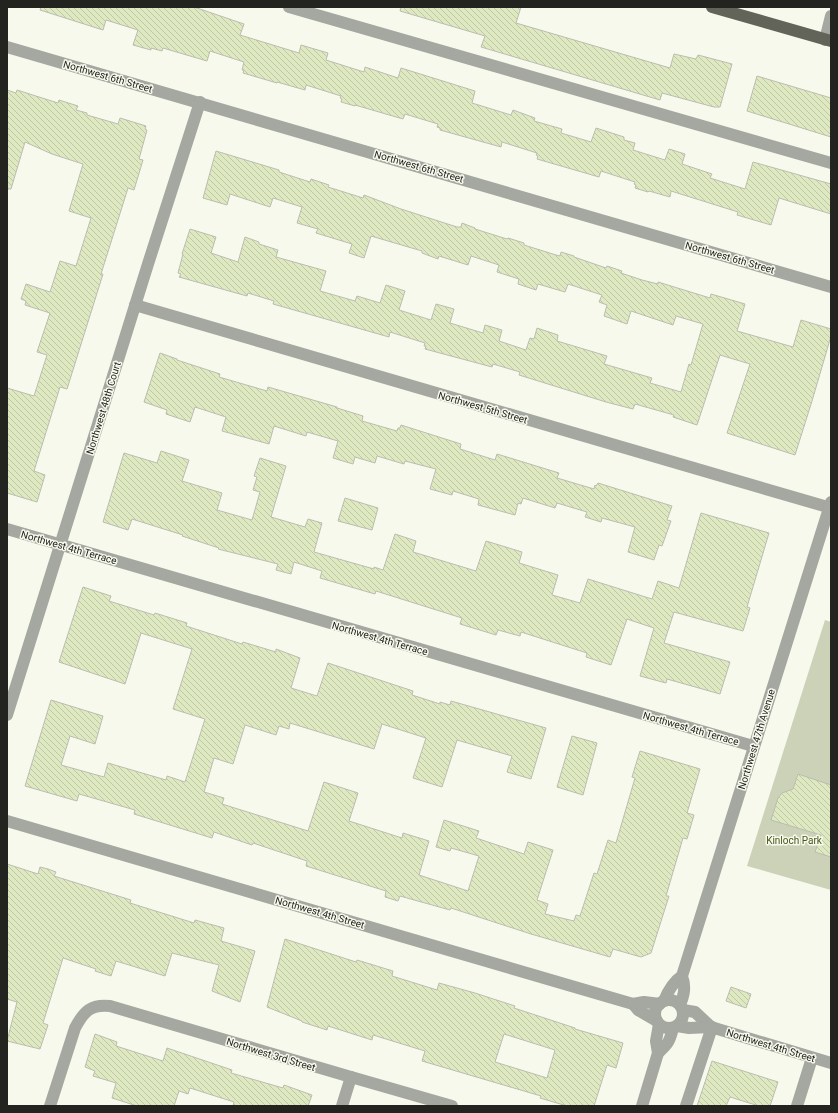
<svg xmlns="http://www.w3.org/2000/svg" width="838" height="1113" viewBox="0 0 838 1113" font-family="Roboto,sans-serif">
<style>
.park{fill:#cbd2b7}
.building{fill:url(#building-back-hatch);stroke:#babdb0;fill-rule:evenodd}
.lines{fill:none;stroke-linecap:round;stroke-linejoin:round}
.minor{stroke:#a5a7a1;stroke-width:12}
.major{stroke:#62645a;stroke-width:12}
.labels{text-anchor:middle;stroke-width:3;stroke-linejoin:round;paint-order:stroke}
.street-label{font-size:10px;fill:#23241f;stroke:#f6f9ec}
.park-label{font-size:10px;fill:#4a561a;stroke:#f6f9ec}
</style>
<defs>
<pattern id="building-back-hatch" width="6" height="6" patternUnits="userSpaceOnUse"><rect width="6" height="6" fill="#dfe9c1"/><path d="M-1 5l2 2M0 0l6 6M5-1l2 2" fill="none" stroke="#bfc8a5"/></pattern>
</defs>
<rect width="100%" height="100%" fill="#f6f9ec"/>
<!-- park -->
<polygon class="park" points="825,620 831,622 831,890 747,866"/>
<!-- building -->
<g class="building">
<polygon points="41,7 194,7 244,24 240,35 299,53 301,45 328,53 326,60 364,72 365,67 398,78 401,68 475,91 472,103 511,115 513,110 535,118 534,121 562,129 561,133 591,142 596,128 624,137 624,140 635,143 633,150 665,160 669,149 685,154 682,164 712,174 710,178 745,189 753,162 831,184 831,214 779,198 771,225 737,215 738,212 671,191 670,197 649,191 648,192 635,188 636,185 634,184 635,182 601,171 599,177 537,159 538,156 536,155 537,153 502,142 501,147 440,130 440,128 437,127 438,124 405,114 403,119 355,105 355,106 341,102 342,99 340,98 341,96 306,85 305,90 277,82 277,83 243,73 244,70 242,70 244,62 210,51 207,61 163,48 162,51 151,48 151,50 133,45 138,30 106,20 103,30 40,10"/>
<polygon points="401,7 521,7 516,23 670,68 674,54 696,59 698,55 732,64 720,107 714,107 662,93 660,100 481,47 485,36 400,11"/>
<polygon points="757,76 831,98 831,137 747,111"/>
<polygon points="7,90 16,93 17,90 58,103 59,100 78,106 76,110 87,113 87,115 118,124 120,118 146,126 145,129 147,130 139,159 143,160 134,190 128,188 101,274 103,274 67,389 60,387 34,471 45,475 37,502 7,493 7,388 34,396 47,355 37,352 50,313 25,305 26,301 21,299 26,284 50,292 60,261 76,266 91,218 69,211 83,164 52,154 25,142 11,189 7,189"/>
<polygon points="216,151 279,170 279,172 310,182 311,179 329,185 328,187 363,198 364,195 401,209 457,227 461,227 462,223 475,228 475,229 507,239 508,238 524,243 524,245 556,255 560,256 561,252 574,256 574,257 606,268 607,266 622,271 621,273 642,280 658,284 658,282 710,298 711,294 745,304 737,331 793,347 801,320 831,329 831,336 812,401 795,455 727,433 750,364 720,355 697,425 673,417 674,415 635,404 633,409 606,402 519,375 520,372 493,364 492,367 425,349 426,346 424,346 425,343 390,332 389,337 273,304 274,301 248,293 247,296 179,277 181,274 178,273 183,254 182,254 190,229 216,237 211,253 238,262 245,237 259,242 259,244 278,250 276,257 326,271 320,291 355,301 357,296 380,303 386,285 405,291 399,310 431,320 436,304 454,309 450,323 483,333 485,325 502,330 499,341 526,350 530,338 534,339 537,328 558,335 557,341 607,356 604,364 652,378 650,383 681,392 689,364 691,365 703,324 676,316 673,325 631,311 627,324 604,316 607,305 599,302 602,295 568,284 565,292 538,284 536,290 518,284 519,279 497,272 499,265 471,256 468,265 439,256 438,259 422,253 422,251 371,236 364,258 349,253 352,244 316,233 318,229 297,223 302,207 273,198 270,207 230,194 227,205 203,198"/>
<polygon points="160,353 177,359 177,360 220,374 219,377 267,391 268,387 337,407 337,408 363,416 362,421 397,431 398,428 400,428 401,425 461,444 460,449 495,460 497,454 559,473 557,478 594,489 595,485 596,486 598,483 672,506 667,520 671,521 662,546 659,545 654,560 628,552 635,527 602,518 601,522 585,517 587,512 557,503 555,508 523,498 521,504 518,503 515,515 478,505 479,499 453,491 452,495 430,489 436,469 405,461 404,464 377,456 375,463 355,457 353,464 333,458 338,441 307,432 306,436 274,426 269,444 222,431 226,417 195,407 190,422 166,414 167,410 144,402"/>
<polygon points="161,451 189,460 182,481 222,493 217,510 252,520 260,492 253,490 257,477 254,476 260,458 286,466 271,517 305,527 308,519 322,523 314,552 374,569 374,567 383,570 395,534 416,541 413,552 476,571 486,541 522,552 519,563 558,575 552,595 580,603 588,579 652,599 658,581 679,588 701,513 769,533 747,607 750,608 743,631 674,612 664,643 730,662 720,694 667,679 666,683 640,676 654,628 627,619 611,665 586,657 587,653 521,632 520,636 498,630 496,635 460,624 462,618 376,591 375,594 320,578 322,571 294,562 291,574 276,570 278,564 218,549 219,548 182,536 183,535 132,519 128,530 103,522 124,453 157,463"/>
<polygon points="345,498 378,508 372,530 338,521"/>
<polygon points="83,587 111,596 109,601 154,615 155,613 187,623 186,626 242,644 243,642 276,652 276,649 300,658 291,688 317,696 328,663 413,691 412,695 440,704 440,702 450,705 451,701 546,728 531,779 507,772 512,756 457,740 442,787 413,778 426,738 382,724 374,749 290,723 289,729 279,726 276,735 245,725 233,764 214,758 204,792 224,798 222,804 308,831 324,782 358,793 349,821 402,838 403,833 429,841 419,875 468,891 479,856 451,848 450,851 436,847 444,820 479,831 476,838 524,854 528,842 553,850 537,900 548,904 545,914 574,921 576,915 580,916 594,873 597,874 608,840 616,843 635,778 632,777 640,751 700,769 687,813 694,815 687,839 683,838 666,896 669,896 651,953 641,957 613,949 610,957 531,934 451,908 450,910 400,896 398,901 385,897 386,891 306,866 307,861 253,843 252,845 214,832 212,838 134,814 135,810 79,794 77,801 25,786 51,700 103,716 95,744 70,736 61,765 104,777 108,763 166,780 167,776 185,782 205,719 173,709 192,649 141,633 125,684 59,662"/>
<polygon points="572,736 597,743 583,795 557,787"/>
<polygon points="798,774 831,785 831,857 815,852 821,835 771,820 778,798 782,793 793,789"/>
<polygon points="7,864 38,874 40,867 48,869 56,872 54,876 131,900 130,903 194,923 195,920 224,928 221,941 255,951 240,1002 212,991 219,965 172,953 165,976 116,961 111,976 95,971 96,969 63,958 43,1023 48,1025 40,1049 7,1041 17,1002 7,999"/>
<path d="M285 939 356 962 357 960 393 971 392 976 437 990 439 983 475 993 515 1006 514 1008 575 1028V1029L623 1043 616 1068 607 1065 594 1106H567L540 1098 541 1096 422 1061 425 1051 373 1035 372 1040 328 1026 327 1030 302 1022V1021L267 1007ZM504 1034 555 1050 547 1078 495 1062Z"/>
<polygon points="731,987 751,994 746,1008 726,1001"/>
<polygon points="95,1034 117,1042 116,1046 163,1061 167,1048 232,1070 231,1073 283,1088 284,1085 312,1095 308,1106 233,1106 234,1102 190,1088 188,1094 179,1091 174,1106 137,1106 112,1098 116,1083 93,1076 95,1071 85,1067"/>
<polygon points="712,1061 778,1082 770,1106 759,1106 730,1097 726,1106 697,1106"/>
</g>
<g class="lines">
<!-- minor -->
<g class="minor">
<polyline points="289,7 831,163"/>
<polyline points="825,40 831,16"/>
<polyline points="7,47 831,287"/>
<polyline points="135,305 831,508"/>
<polyline points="7,529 753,746"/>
<polyline points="7,715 148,264 200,102"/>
<polyline points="7,821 633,1004 644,1002 660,1004"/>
<circle cx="669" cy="1014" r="14"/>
<path d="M664 1001C668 991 673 982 682 976"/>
<polyline points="633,1004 638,1010 657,1021"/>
<path d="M680 1005C684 995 686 987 682 976L831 502"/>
<polyline points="683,1010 695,1012 711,1027"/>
<polyline points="677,1026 689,1028 711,1027 831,1063"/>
<path d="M658 1053C668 1044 670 1041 673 1028"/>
<path d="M50 1106 75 1028C84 1011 91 1004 110 1006L351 1077 452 1106"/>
<polyline points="342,1106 351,1077"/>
<polyline points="642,1106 658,1053 656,1041 659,1024"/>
<polyline points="686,1106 712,1027"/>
<polyline points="797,1106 812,1058"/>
</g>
<!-- major -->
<polyline class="major" points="712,7 831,41"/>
</g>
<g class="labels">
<!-- street labels -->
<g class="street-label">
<text transform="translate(108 76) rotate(16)" y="4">Northwest 6th Street</text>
<text transform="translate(419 166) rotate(16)" y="4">Northwest 6th Street</text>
<text transform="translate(730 257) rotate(16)" y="4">Northwest 6th Street</text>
<text transform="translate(483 407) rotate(16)" y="4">Northwest 5th Street</text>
<text transform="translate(103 408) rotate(-73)" y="4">Northwest 48th Court</text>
<text transform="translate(69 547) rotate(16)" y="4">Northwest 4th Terrace</text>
<text transform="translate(380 638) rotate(16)" y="4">Northwest 4th Terrace</text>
<text transform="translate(691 728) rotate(16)" y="4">Northwest 4th Terrace</text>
<text transform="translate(756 739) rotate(-73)" y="4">Northwest 47th Avenue</text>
<text transform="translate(320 912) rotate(16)" y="4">Northwest 4th Street</text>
<text transform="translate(771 1045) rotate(17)" y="4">Northwest 4th Street</text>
<text transform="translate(271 1054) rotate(17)" y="4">Northwest 3rd Street</text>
</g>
<!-- park labels -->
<g class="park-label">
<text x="794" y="844">Kinloch Park</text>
</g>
</g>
<!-- border -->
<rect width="838" height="1113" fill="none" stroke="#23241f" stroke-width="16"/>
</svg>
